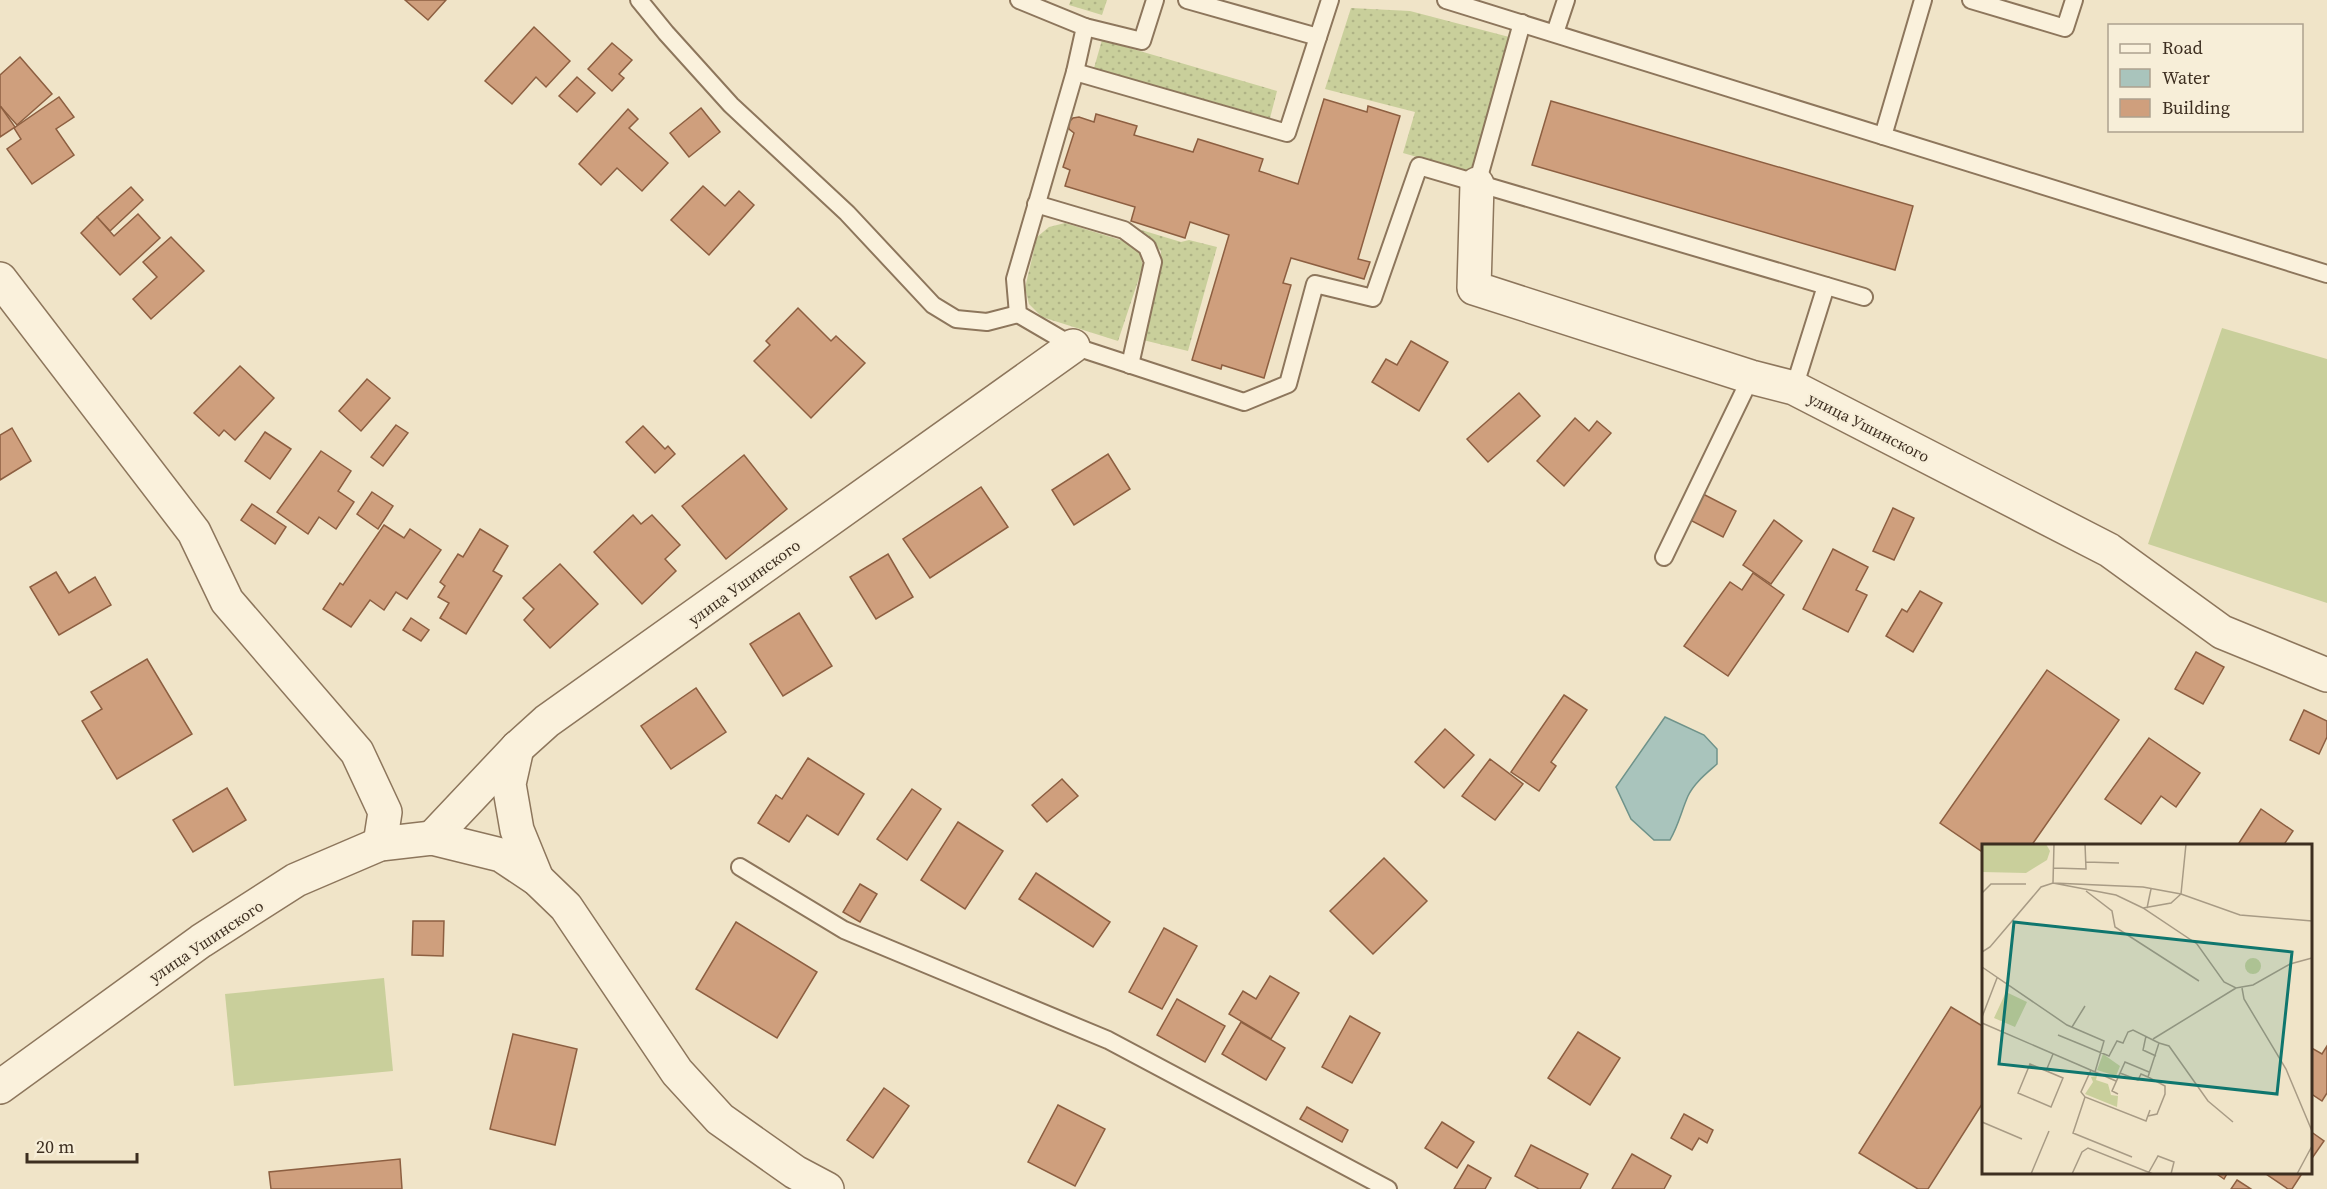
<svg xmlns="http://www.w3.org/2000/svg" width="2327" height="1189" viewBox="0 0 2327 1189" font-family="'Source Serif 4',serif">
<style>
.grass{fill:url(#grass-dots)}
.pitch{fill:#c9cf9b}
.water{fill:#a9c4bc;stroke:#6f938a;stroke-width:1.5}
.building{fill:#cf9f7d;stroke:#8d5f41;stroke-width:1.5}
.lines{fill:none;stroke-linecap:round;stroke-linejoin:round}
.service-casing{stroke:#8d765c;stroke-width:20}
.minor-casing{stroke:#8d765c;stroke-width:36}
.service{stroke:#faf1dc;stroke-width:16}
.minor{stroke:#faf1dc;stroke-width:33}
.labels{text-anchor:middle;stroke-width:4.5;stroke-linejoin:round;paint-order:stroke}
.street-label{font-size:16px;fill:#3d2e20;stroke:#f7eed8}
.inset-road{fill:none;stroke:#a89b85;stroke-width:1.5}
.view{fill:#0f766e;fill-opacity:0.15;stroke:#0f766e;stroke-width:3}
.inset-edge{fill:none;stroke:#3d2e20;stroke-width:3}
</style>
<defs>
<pattern id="grass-dots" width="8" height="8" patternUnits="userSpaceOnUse" patternTransform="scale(1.5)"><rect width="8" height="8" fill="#c9cf9b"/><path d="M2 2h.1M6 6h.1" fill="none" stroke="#aeb285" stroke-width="1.8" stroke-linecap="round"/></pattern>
</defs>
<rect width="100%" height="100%" fill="#f0e4c8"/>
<!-- grass -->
<g class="grass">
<polygon points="1071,0 1107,0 1102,15 1069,5"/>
<polygon points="1351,8 1410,11 1513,38 1473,173 1403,153 1415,112 1325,89"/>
<polygon points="1102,40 1277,91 1270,118 1094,68"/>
<polygon points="1065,223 1127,242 1139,251 1143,266 1118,341 1042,317 1029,304 1025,288 1037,237 1049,227"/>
<polygon points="1138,229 1181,242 1189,240 1217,247 1188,351 1143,340 1161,270 1161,251"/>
</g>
<!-- pitch -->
<g class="pitch">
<polygon points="2222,328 2327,359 2327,603 2148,544"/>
<polygon points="384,978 393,1071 234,1086 225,994"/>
</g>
<!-- water -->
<path class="water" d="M1665 717 1704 735 1717 749V764C1707 773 1694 783 1688 796 1681 812 1679 824 1670 840H1654L1631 819 1616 787Z"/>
<!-- building -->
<g class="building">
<polygon points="405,0 446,0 428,20"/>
<polygon points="534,27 570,61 546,87 536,77 512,104 485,81"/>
<polygon points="612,43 632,60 619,74 624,78 612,91 588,69"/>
<polygon points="20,57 52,94 17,125 0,106 0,75"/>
<polygon points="577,77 595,93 577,112 559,96"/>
<polygon points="59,97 74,117 56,129 74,155 32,184 7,149 21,139 14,128"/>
<polygon points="1324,99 1367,112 1368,106 1400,116 1358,259 1370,262 1364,279 1291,258 1283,283 1291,285 1264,378 1222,365 1221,369 1192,360 1229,235 1190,222 1185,238 1131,221 1135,207 1065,186 1070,170 1063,167 1074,133 1069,129 1068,123 1073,118 1079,117 1094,122 1096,114 1137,126 1134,135 1193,152 1198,139 1263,159 1259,171 1298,184"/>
<polygon points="1551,101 1913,206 1895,270 1532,165"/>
<polygon points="1,107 15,127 0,137 0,108"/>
<polygon points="701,108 720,132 689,157 670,133"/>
<polygon points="628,109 638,119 629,128 668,163 642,191 617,168 601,185 579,164"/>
<polygon points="703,186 725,206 739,191 754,205 709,255 671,220"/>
<polygon points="131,187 143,200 110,231 97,217"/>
<polygon points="138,214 160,238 120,275 81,233 97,217 114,236"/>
<polygon points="171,237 204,271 151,319 133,299 157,277 143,262"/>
<polygon points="798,308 831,341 836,336 865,363 811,418 754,361 770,345 766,341"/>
<polygon points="1411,341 1448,362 1419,411 1372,382 1386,359 1397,365"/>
<polygon points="240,366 274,398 235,440 224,430 219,436 194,413"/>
<polygon points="367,379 390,398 361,431 339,411"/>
<polygon points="1519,393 1540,416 1488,462 1467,439"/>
<polygon points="1575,418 1589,431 1597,421 1611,433 1564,486 1537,461"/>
<polygon points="396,425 408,433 383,466 371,457"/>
<polygon points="643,426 665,449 668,446 675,454 655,473 626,442"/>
<polygon points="12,428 31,461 0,480 0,435"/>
<polygon points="265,432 291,449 270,479 245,461"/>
<polygon points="321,451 351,471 338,491 354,502 336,529 319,517 308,534 277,512"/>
<polygon points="1108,454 1130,489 1074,525 1052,490"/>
<polygon points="744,455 787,509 726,559 682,506"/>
<polygon points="981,487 1008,527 930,578 903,539"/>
<polygon points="372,492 393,506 378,529 357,514"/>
<polygon points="1703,494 1736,511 1723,537 1690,520"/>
<polygon points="252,504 286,527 275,544 241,520"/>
<polygon points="1893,508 1914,518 1894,560 1873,551"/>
<polygon points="633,515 641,524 652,515 680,545 665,559 676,571 642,604 594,552"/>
<polygon points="1774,520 1802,541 1771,584 1743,565"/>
<polygon points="384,525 404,538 410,529 441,550 407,599 396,592 384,610 370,600 351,627 323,609 340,583 343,585"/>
<polygon points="480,529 508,546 493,571 502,576 466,634 440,618 449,603 438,597 445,586 440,582 458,554 463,557"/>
<polygon points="1833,549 1868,567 1856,590 1867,595 1848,632 1803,609"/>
<polygon points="888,554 913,597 876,619 850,577"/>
<polygon points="560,564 598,604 550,648 524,620 534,609 523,598"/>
<polygon points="56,572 69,593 95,577 111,605 59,635 30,587"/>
<polygon points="1753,573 1784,595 1728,676 1684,646 1730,582 1742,590"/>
<polygon points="1920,591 1942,603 1913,652 1886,636 1902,609 1907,612"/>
<polygon points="799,613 832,666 783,696 750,644"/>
<polygon points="411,618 429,630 421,641 403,630"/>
<polygon points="2196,652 2224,667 2203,704 2175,689"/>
<polygon points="147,659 192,734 117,779 82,721 102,709 91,692"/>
<polygon points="2047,670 2119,720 2031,846 1984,846 1984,853 1940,823"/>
<polygon points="696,688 726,732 671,769 641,726"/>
<polygon points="1564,695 1587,710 1551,762 1556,766 1539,791 1511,772"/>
<polygon points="2304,710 2327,721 2327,737 2319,754 2290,740"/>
<polygon points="1445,729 1474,755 1444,788 1415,762"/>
<polygon points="2149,738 2200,773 2176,807 2161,796 2141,824 2105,799"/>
<polygon points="808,758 864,794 838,835 807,815 789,842 758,823 776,795 782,799"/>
<polygon points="1490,759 1523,784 1495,820 1462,796"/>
<polygon points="1062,779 1078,796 1047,822 1032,805"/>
<polygon points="227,788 246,820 193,852 173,820"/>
<polygon points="912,789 941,809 907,860 877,839"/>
<polygon points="2261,809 2293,831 2283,846 2237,846"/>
<polygon points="958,822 1003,851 965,909 921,880"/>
<polygon points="1384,858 1427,901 1373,954 1330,911"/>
<polygon points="1036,873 1110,922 1093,947 1019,899"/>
<polygon points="860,884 877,894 860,922 843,912"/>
<polygon points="413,921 444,921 443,956 412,955"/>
<polygon points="736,922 817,972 777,1038 696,989"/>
<polygon points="1164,928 1197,946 1162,1009 1129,992"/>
<polygon points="1270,976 1299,993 1271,1039 1229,1014 1243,991 1256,999"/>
<polygon points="1177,999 1225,1026 1205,1062 1157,1035"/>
<polygon points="1951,1007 1984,1027 1984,1101 1928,1189 1918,1189 1859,1153"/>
<polygon points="1350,1016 1380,1033 1352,1083 1322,1067"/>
<polygon points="1241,1022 1285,1048 1266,1080 1222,1054"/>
<polygon points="1578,1032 1620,1058 1590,1105 1548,1078"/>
<polygon points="513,1034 577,1049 555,1145 490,1129"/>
<polygon points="2327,1046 2327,1093 2322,1101 2310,1093 2310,1047 2322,1054"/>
<polygon points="884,1088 909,1106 873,1158 847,1140"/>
<polygon points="1058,1105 1105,1129 1075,1186 1028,1162"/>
<polygon points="1307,1107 1348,1130 1342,1142 1300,1119"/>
<polygon points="1684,1114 1713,1130 1707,1143 1699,1138 1692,1150 1671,1138"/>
<polygon points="1442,1122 1474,1142 1457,1168 1425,1148"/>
<polygon points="2310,1131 2324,1141 2310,1161"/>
<polygon points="1531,1145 1588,1174 1580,1189 1539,1189 1515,1176"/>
<polygon points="1632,1154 1671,1176 1664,1189 1612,1189"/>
<polygon points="400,1159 402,1189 271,1189 269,1172"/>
<polygon points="1468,1165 1491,1178 1485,1189 1454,1189"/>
<polygon points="2214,1172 2228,1172 2224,1179"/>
<polygon points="2263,1172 2303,1172 2292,1189 2288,1189"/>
<polygon points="2237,1180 2251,1189 2231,1189"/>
</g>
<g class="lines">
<!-- service casing -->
<g class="service-casing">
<g id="service">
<polyline points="639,0 666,33 731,105 847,213 933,305 956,319 987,322 1018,314"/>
<polyline points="1019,0 1085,27 1075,72 1015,279 1018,314 1073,346 1244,402 1288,384 1315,284 1373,298 1419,166 1864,297"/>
<polyline points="1187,0 1318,37"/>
<polyline points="1446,0 2327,274"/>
<polyline points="1971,0 2065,28 2074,0"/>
<polyline points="1085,27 1142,41 1155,0"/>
<polyline points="1555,33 1566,0"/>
<polyline points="1075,72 1287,133 1330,0"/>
<polyline points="1883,136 1923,0"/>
<polyline points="1477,184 1522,23"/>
<polyline points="1036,204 1124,230 1147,247 1153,262 1130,365"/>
<polyline points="1794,388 1826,286"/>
<polyline points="1664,557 1751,377"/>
<polyline points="740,867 844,930 1108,1040 1388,1189"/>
</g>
</g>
<!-- minor casing -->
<g class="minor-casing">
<g id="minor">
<polyline points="1477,184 1474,288 1751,377 1794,388 2109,550 2222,632 2327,675"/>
<polyline points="0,279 194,532 227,601 357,752 385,812 380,844"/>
<polyline points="517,748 509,784 517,830 537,879"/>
<polyline points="432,838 517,748 547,721 1073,346"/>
<polyline points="0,1087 201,941 296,880 380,844 432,838 501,855 537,879 566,907 677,1072 720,1119 795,1172 827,1189"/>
</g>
</g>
<!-- service -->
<use href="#service" class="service"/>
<!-- minor -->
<use href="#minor" class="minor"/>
</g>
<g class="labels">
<!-- street labels -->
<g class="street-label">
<text transform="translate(1869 427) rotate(27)" y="6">улица Ушинского</text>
<text transform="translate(744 582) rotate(-36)" y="6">улица Ушинского</text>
<text transform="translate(206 941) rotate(-34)" y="6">улица Ушинского</text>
</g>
</g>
<!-- overview -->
<g transform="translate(1982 844)">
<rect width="330" height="330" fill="#f0e4c8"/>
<path d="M121 210 138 222 134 232 115 226ZM115 232 114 236 126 240 129 251 136 252 135 263 103 250 111 238 109 233Z" fill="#c9cf9b"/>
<path d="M0 0H64L68 7 65 16 44 29 0 28Z" fill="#c9cf9b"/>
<path d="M263 122a8 8 0 1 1 16 0a8 8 0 1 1-16 0ZM24 148 45 158 33 183 12 174Z" fill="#c9cf9b"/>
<path class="inset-road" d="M72 0 71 39 161 43 199 50 258 71 330 77M104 18 137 19M72 24 104 25 103 0M104 47 130 67 133 83 217 137M0 49 9 40H44M161 64 189 59 199 50 204 0M165 64 169 45M0 108 8 103 59 43 71 39 134 51 161 64 215 100 242 138 254 144 271 141 308 120 330 114M0 123 85 181 122 197 113 228M260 144 262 155 304 225 330 287M0 173 15 134M0 179 134 237M90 183 103 162M76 191 127 212 135 197 141 199 146 188 151 186 177 199 166 233 183 242V250L175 270 166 272M164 192 161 206 174 212M171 195 254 144M177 199 187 202 226 257 251 278M48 220 81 234 69 263 36 249ZM109 226 99 248 103 253 164 277 168 266M64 227 71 210M138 229 156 236 159 230 166 233M136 250 130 247 143 218 167 228M103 253 91 289 150 313M0 278 40 295M167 328 176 312 192 318 189 330M49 330 67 287M90 330 100 308 106 304 171 330M315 330 330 302"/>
<path class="view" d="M32 78 310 108 295 250 17 220Z"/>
<rect width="330" height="330" class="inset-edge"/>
</g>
<!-- legend -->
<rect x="2108" y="24" width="195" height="108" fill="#f7eed8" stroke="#ada18e" stroke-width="1.5"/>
<rect x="2120" y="44" width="30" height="9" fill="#faf1dc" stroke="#ada18e" stroke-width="1.5"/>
<text x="2162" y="54" font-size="18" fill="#3d2e20">Road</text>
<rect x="2120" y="69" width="30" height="18" fill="#a9c4bc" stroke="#ada18e" stroke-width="1.5"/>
<text x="2162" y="84" font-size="18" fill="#3d2e20">Water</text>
<rect x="2120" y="99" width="30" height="18" fill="#cf9f7d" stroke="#ada18e" stroke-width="1.5"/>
<text x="2162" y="114" font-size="18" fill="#3d2e20">Building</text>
<!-- scale -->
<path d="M27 1153v9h110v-9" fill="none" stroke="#3d2e20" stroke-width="3"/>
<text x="36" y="1153" font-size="18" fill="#3d2e20" stroke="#f7eed8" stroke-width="4.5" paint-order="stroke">20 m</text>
</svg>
